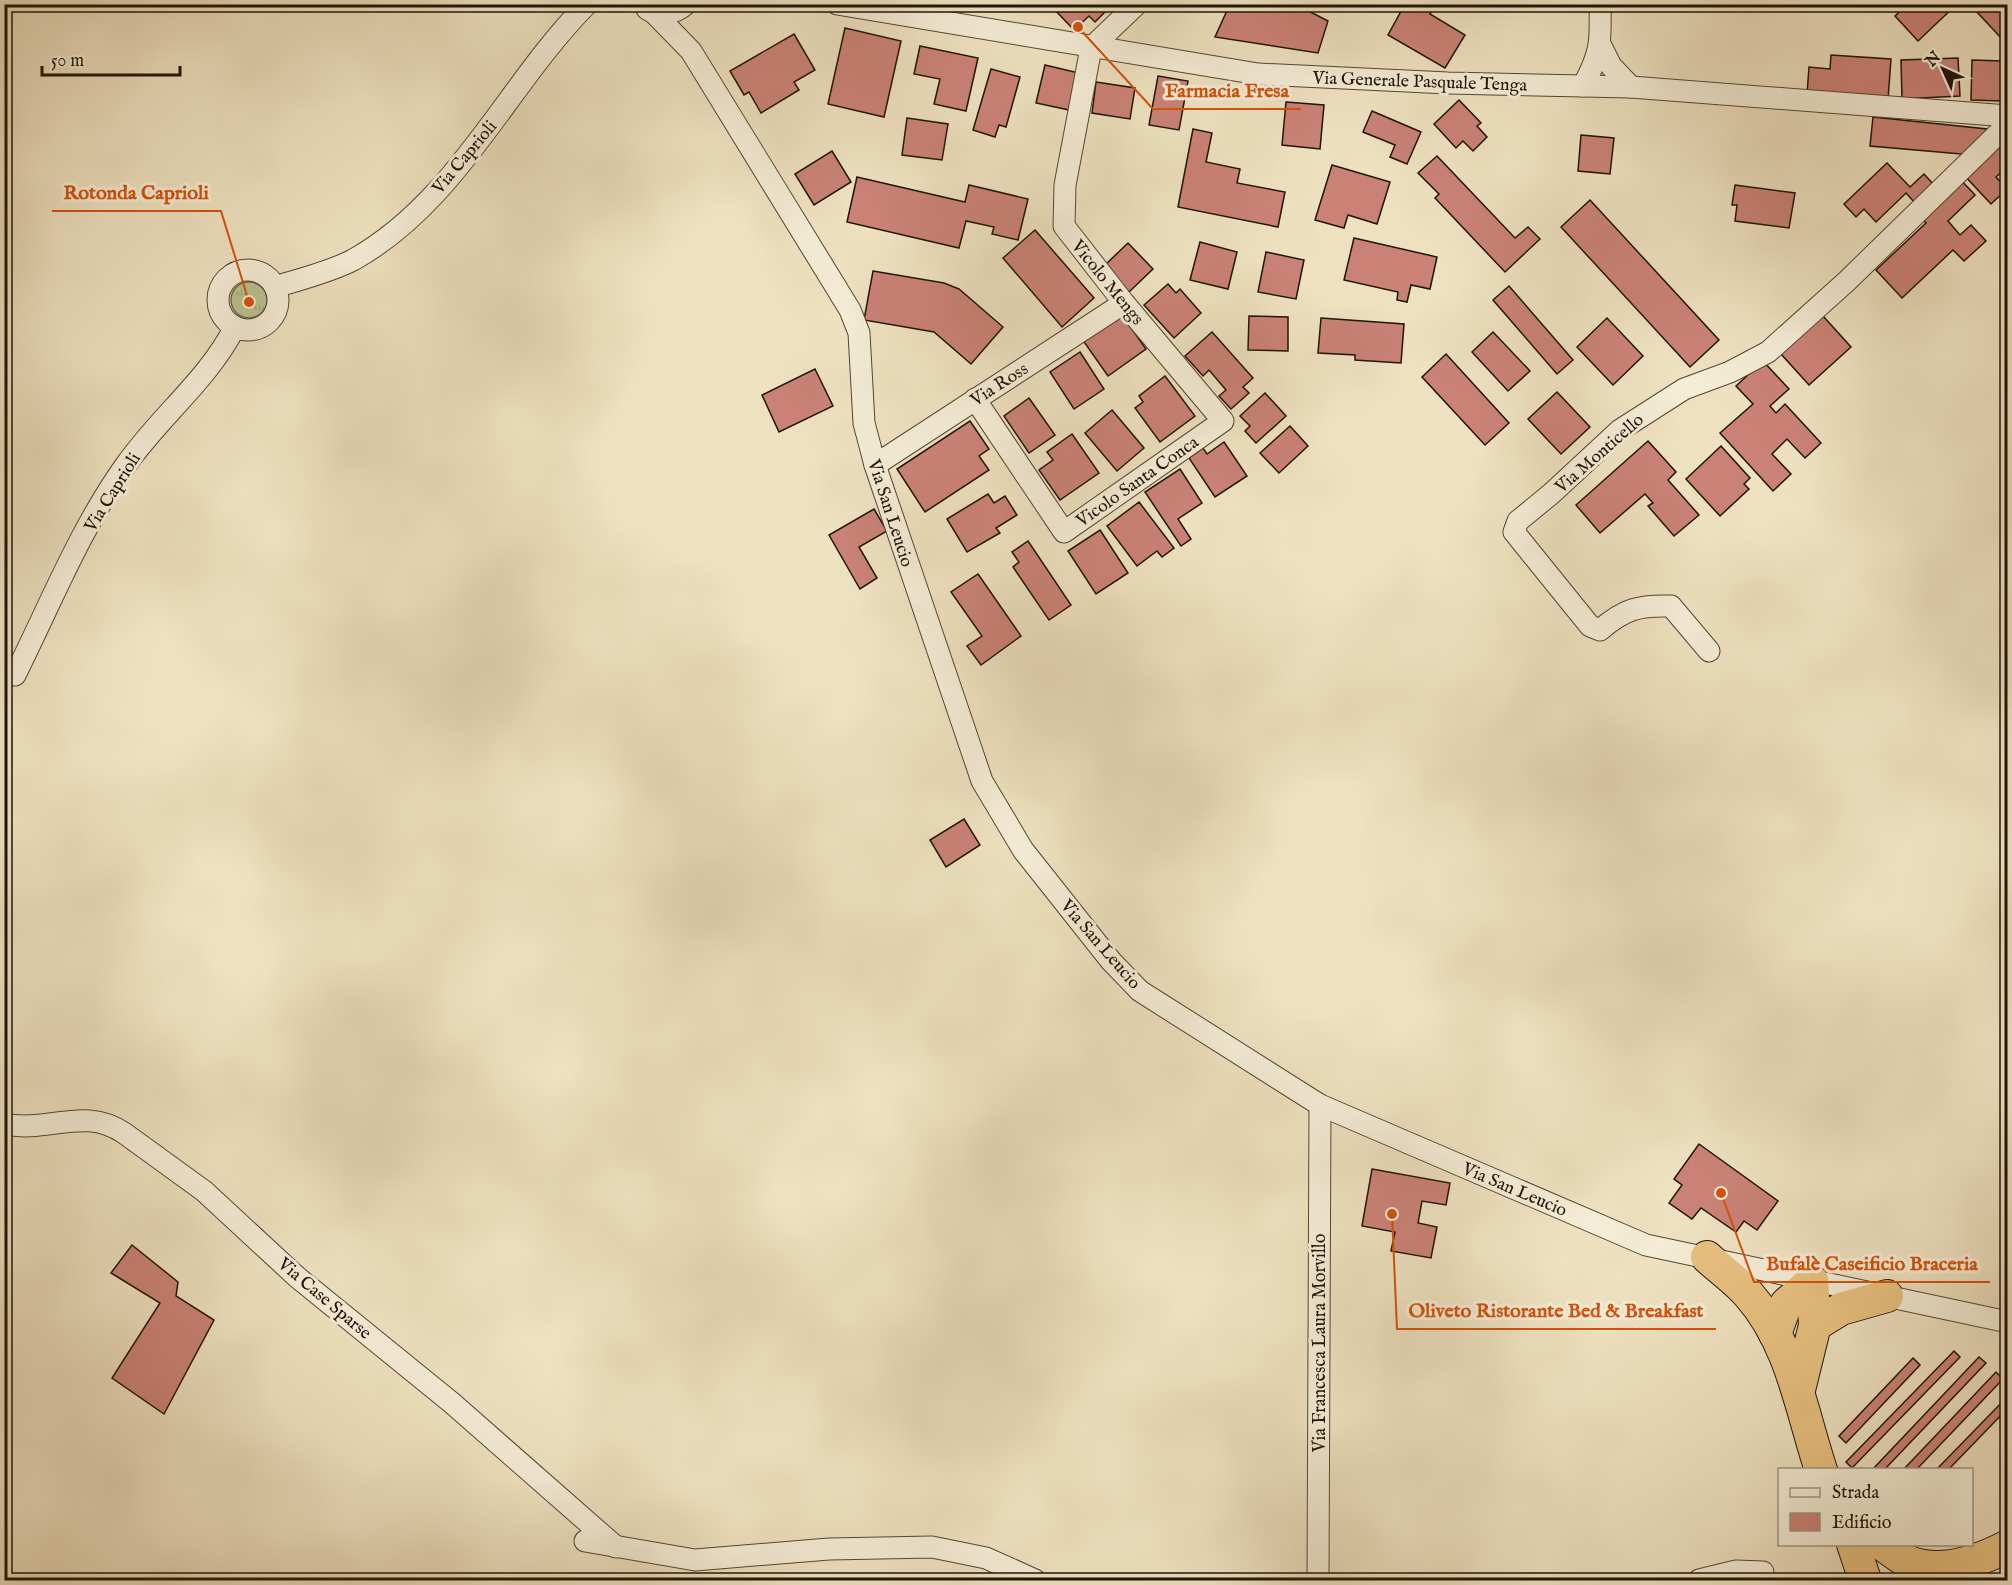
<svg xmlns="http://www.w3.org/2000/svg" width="2012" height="1585" viewBox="0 0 2012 1585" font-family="'IM FELL English',serif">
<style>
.grass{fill:url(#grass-tufts);stroke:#6d6b4b;stroke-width:1.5}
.building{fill:#ca8277;stroke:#1f1406;stroke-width:1.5}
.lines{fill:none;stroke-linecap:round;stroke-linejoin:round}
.minor-casing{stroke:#534734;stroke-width:23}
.highway-casing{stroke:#1f1406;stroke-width:34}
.minor{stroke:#f4ecd6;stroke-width:21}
.highway{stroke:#e7c080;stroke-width:32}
.labels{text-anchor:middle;stroke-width:6;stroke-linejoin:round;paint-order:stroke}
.street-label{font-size:18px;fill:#1f1406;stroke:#f4ecd6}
.leader{fill:none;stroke:#d4520b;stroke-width:2}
.callout-dot{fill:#d4520b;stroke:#f4ecd6;stroke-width:2}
.callout-label{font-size:20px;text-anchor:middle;font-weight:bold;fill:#d4520b;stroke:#f4ecd6;stroke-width:6;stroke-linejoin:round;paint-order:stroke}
</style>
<defs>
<pattern id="grass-tufts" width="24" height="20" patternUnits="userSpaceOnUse" patternTransform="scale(1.5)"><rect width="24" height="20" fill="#bbc290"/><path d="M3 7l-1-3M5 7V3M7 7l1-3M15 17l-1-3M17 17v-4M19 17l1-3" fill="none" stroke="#a0a67b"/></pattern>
</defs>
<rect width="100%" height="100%" fill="#eee1c0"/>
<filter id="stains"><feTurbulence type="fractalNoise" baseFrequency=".00333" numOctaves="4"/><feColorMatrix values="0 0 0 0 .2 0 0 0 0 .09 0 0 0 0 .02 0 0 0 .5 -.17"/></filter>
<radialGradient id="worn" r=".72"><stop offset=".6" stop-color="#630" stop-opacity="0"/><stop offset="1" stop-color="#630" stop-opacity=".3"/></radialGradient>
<!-- grass -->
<circle class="grass" cx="249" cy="300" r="18"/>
<!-- building -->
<g class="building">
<polygon points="1055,4 1113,4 1095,22 1089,16 1074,30 1052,7"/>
<polygon points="1230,4 1295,4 1328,21 1318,53 1215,37"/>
<polygon points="1405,4 1435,4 1430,14 1465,35 1445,68 1388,35"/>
<polygon points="1761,4 1820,4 1819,11"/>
<polygon points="1908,4 1957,4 1918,41 1895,16"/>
<polygon points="1983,4 2008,4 2008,36 2003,40 1976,11"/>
<polygon points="845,28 901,41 884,117 828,104"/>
<polygon points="794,34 815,70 794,82 799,90 761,113 749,92 744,95 730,71"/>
<polygon points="920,46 978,58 966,111 934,104 940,79 914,74"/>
<polygon points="1831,55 1891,59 1888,99 1807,94 1809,67 1830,69"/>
<polygon points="1958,58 1960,96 1902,99 1901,60"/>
<polygon points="1972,60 2003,61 2002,101 1971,100"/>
<polygon points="1045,65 1083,74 1074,111 1036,103"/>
<polygon points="991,69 1020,77 1006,127 999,125 995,137 973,130"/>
<polygon points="1158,76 1188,81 1179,130 1149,125"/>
<polygon points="1096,82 1135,88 1130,119 1092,113"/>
<polygon points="1459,100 1481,123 1477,126 1487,137 1473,151 1463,141 1456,148 1434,124"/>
<polygon points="1286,102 1324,105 1320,149 1282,145"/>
<polygon points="1372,111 1421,132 1407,164 1390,157 1395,145 1363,132"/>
<polygon points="1873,117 1987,129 1984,156 1870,146"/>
<polygon points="907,118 948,124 942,160 902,155"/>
<polygon points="1193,129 1212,133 1206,162 1240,169 1237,183 1285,192 1278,227 1178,207"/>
<polygon points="2008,131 2008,166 1996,177 2007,189 1991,204 1962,173"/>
<polygon points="1581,135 1614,138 1610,174 1578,171"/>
<polygon points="832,151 851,182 814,205 795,174"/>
<polygon points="1437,156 1515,238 1528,227 1540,239 1505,272 1435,198 1439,194 1418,173"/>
<polygon points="1887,163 1910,187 1924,174 1934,185 1915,203 1906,193 1876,222 1864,209 1856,217 1844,204"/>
<polygon points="1332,165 1390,182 1377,224 1348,215 1344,228 1315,220"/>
<polygon points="857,177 965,202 969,185 1028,199 1018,240 992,234 994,227 966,221 959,248 847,222"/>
<polygon points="1958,177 1975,195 1948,221 1960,235 1971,225 1986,241 1964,261 1953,250 1902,298 1876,270 1926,223 1918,215"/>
<polygon points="1735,185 1795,193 1789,228 1735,221 1737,205 1732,205"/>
<polygon points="1590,200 1719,340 1690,367 1561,227"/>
<polygon points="1035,230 1094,298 1062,327 1003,258"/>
<polygon points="1354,238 1437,257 1430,289 1411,285 1407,302 1397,300 1398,292 1344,280"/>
<polygon points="1200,242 1237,252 1228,289 1190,280"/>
<polygon points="1128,243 1153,269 1129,292 1104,266"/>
<polygon points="1266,252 1304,260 1296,299 1258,292"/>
<polygon points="873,271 944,283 959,289 1003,327 971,364 934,332 864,320"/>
<polygon points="1168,284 1176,293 1180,289 1201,313 1174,338 1144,305"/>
<polygon points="1509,286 1573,360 1557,374 1493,300"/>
<polygon points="1120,312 1146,349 1108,376 1082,339"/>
<polygon points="1249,316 1288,317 1288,351 1248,350"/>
<polygon points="1823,316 1851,347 1809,385 1781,354"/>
<polygon points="1321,318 1404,324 1401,363 1355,360 1355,355 1318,353"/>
<polygon points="1607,318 1643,356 1613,385 1577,347"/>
<polygon points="1212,332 1253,378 1243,387 1249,393 1231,409 1219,396 1226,390 1209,370 1203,376 1185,356"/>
<polygon points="1493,332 1530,371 1508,391 1472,352"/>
<polygon points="1080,352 1104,389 1074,409 1050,372"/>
<polygon points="1446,354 1509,423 1485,445 1422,377"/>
<polygon points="1763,361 1789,389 1770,406 1776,413 1785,404 1821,443 1805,458 1787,439 1772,454 1791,474 1773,491 1720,433 1753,404 1736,386"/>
<polygon points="815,369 833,406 779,432 762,395"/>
<polygon points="1165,376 1195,416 1160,442 1135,408 1143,402 1139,396"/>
<polygon points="1557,392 1590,427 1561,454 1528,419"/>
<polygon points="1265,393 1286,416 1256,443 1245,431 1250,426 1240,416"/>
<polygon points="1029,398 1055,435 1029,453 1004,416"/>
<polygon points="1112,410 1144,448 1117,471 1085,433"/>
<polygon points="970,421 989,449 979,456 989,470 925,512 897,469"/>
<polygon points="1290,426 1308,446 1279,473 1260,453"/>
<polygon points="1072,434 1099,473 1060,500 1039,470 1053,460 1047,452"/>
<polygon points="1648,441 1676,472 1668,480 1699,515 1674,536 1648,506 1653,503 1645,494 1600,533 1576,505"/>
<polygon points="1224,442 1247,476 1215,497 1189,458 1203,448 1207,454"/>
<polygon points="1721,446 1750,478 1744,484 1749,489 1720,516 1686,479"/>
<polygon points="1180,469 1202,503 1178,519 1191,539 1181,546 1145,492"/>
<polygon points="988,494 994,503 1005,496 1017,515 996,528 1000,533 967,552 947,519"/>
<polygon points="1139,502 1174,548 1162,557 1157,551 1137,566 1107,526"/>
<polygon points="874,509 887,531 859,547 877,578 860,589 829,535"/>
<polygon points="1100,530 1128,573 1096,594 1068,551"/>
<polygon points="1028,541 1071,605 1049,620 1013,567 1019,562 1012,552"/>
<polygon points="978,574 1021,636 981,665 967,646 982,636 951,592"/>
<polygon points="964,819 980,845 946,867 930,840"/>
<polygon points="1699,1144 1778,1201 1757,1230 1744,1221 1736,1232 1701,1208 1692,1219 1669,1203 1682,1185 1674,1179"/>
<polygon points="1372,1169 1450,1183 1446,1205 1422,1201 1418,1223 1437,1227 1431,1258 1391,1251 1395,1232 1362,1226"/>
<polygon points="132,1245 178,1282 176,1296 214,1320 164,1414 112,1378 160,1303 111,1273"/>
<polygon points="1954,1351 1960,1357 1852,1468 1846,1462"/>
<polygon points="1979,1357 1986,1363 1884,1470 1872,1470"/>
<polygon points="1913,1358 1920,1365 1846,1443 1839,1436"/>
<polygon points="1996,1372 2003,1379 1916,1470 1903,1470"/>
<polygon points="2008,1396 2008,1408 1948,1470 1936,1470"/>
</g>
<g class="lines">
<!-- minor casing -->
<g class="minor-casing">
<g id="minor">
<polyline points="837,4 1258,74 1448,83 1631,87 2008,116"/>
<path d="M647 9C659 17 675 14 686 4"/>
<polyline points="654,13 691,51 850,310 859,333 864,423 875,465 982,781 1023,850 1111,961 1140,991 1320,1105 1646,1245 2008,1322"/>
<polyline points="1601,46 1611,66 1631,87"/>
<path d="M1583 86C1601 53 1601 42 1600 4"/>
<circle cx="248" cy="300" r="30"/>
<path d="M275 287C301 279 330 272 353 260 457 202 506 86 587 4"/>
<polyline points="975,399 1064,532 1223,421 1124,303 1064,226 1065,185 1091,48 1137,4"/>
<polyline points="875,465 1124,303"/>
<path d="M1709 651 1671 606C1639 605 1624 609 1600 630L1590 626 1514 532 1518 521 1551 494 1620 430 1684 389 1730 372 1768 352 1847 281 2008 124"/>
<path d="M15 675C50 605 80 529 125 466 160 416 207 381 235 327"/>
<path d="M4 1124C50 1133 84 1106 124 1133L204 1191 297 1277 452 1403 616 1547"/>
<polyline points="585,1541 695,1560 829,1549 932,1547 986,1558 1035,1580"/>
<polyline points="1318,1580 1320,1105"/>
<polyline points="1699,1580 1736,1571 1763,1572"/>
</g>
</g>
<!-- highway casing -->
<g class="highway-casing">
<g id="highway">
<path d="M1707 1257C1721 1270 1737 1281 1749 1295 1792 1344 1801 1410 1821 1470"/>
<polyline points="1815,1325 1841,1309 1887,1296"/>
<polyline points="1775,1334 1786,1304 1812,1281"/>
<polyline points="1799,1390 1815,1325 1812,1281"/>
<polyline points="1853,1544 1865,1580"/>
<path d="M1882 1544C1890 1550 1900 1558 1909 1562 1942 1575 1979 1561 2008 1546"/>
</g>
</g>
<!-- minor -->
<use href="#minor" class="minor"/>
<!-- highway -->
<use href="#highway" class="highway"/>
</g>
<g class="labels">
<!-- street labels -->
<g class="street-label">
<text transform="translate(1420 81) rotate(2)" y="6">Via Generale Pasquale Tenga</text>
<text transform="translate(464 157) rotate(-50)" y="6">Via Caprioli</text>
<text transform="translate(1108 282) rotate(51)" y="6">Vicolo Mengs</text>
<text transform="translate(999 384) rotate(-33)" y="6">Via Ross</text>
<text transform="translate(1599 453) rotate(-41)" y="6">Via Monticello</text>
<text transform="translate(1137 481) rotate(-35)" y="6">Vicolo Santa Conca</text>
<text transform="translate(112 492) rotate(-58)" y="6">Via Caprioli</text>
<text transform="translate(891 513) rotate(72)" y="6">Via San Leucio</text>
<text transform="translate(1101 944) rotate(49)" y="6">Via San Leucio</text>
<text transform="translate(1515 1189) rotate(23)" y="6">Via San Leucio</text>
<text transform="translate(325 1298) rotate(40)" y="6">Via Case Sparse</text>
<text transform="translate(1319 1343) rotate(-90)" y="6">Via Francesca Laura Morvillo</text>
</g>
</g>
<!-- callouts -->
<path class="leader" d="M1078 27L1153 109H1301M249 302L221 211H52M1721 1193L1754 1282H1990M1392 1214L1397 1329H1716"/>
<g class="callout-dot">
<circle cx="1078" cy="27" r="6"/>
<circle cx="249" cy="302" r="6"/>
<circle cx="1721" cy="1193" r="6"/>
<circle cx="1392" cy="1214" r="6"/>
</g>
<g class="callout-label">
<text x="1227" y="97">Farmacia Fresa</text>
<text x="136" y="199">Rotonda Caprioli</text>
<text x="1872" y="1270">Bufalè Caseificio Braceria</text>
<text x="1556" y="1317">Oliveto Ristorante Bed &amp; Breakfast</text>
</g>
<!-- margin -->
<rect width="2012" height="1585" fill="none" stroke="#eee1c0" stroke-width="24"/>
<rect x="6" y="6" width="2000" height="1573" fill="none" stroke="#1f1406" stroke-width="3"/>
<rect x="12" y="12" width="1988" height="1561" fill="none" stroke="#1f1406" stroke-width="1.5"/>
<!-- legend -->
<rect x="1778" y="1468" width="195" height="78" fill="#f4ecd6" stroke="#9f9683" stroke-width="1.5"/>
<rect x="1790" y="1488" width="30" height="9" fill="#f4ecd6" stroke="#9f9683" stroke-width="1.5"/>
<text x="1832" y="1498" font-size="18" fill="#1f1406">Strada</text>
<rect x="1790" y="1513" width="30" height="18" fill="#ca8277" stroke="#9f9683" stroke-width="1.5"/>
<text x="1832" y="1528" font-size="18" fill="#1f1406">Edificio</text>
<!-- north arrow -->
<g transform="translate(1943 69) rotate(315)" stroke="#f4ecd6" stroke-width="4.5" paint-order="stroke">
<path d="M0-4.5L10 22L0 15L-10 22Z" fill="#1f1406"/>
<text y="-9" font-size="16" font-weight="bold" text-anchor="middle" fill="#1f1406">N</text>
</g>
<!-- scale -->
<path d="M42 66v9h138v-9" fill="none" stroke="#1f1406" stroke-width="3"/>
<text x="51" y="66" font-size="18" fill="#1f1406" stroke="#f4ecd6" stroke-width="4.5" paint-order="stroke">50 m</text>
<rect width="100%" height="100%" filter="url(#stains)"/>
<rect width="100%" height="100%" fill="url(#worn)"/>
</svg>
